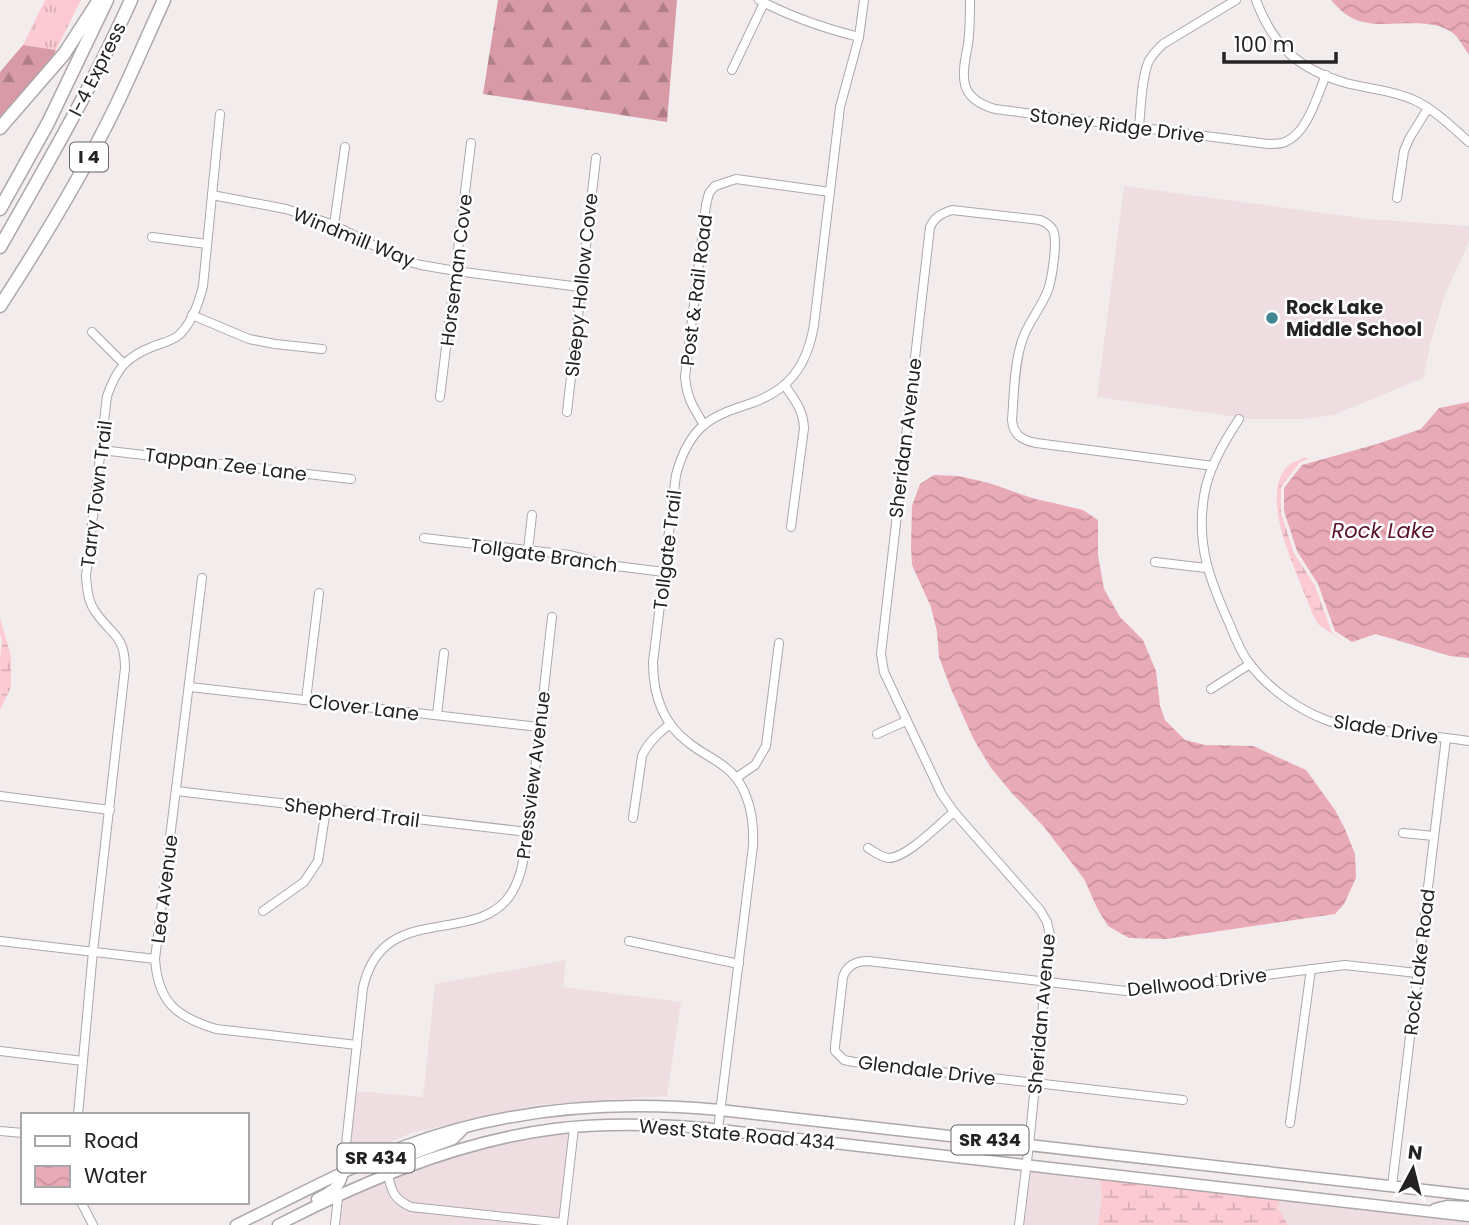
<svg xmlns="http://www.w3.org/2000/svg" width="1469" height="1225" viewBox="0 0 1469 1225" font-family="Poppins,sans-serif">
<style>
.built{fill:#eedee1}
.grass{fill:url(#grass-tufts)}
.forest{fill:url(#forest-firs)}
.wetland{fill:url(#wetland-marsh)}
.water{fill:url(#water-waves)}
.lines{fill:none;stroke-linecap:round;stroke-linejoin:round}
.minor-casing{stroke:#ada7a8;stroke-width:10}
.major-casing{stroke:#ada7a8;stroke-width:13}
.highway-casing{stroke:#ada7a8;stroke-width:15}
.minor{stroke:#fff;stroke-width:8}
.major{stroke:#fff;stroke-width:10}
.highway{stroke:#fff;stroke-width:12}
.poi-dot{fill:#428595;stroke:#fff;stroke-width:2.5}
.labels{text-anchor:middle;stroke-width:5;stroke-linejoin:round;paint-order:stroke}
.shield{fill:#fff;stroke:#666464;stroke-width:2}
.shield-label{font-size:18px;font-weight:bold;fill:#242222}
.street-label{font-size:19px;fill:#242222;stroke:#fff}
.poi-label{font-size:19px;font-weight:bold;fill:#242222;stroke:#fff;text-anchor:start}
.water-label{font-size:21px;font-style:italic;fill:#5c132c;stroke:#fff}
</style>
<defs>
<pattern id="grass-tufts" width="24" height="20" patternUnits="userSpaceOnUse" patternTransform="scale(1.75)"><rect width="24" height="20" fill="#fbcad3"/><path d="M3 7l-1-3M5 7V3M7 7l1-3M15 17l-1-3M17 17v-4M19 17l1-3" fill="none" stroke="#d7adb5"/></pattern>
<pattern id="forest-firs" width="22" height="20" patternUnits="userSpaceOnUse" patternTransform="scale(1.75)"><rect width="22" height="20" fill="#d89aa7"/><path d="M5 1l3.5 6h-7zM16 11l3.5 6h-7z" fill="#af7d88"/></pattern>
<pattern id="wetland-marsh" width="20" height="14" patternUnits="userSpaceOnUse" patternTransform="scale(1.75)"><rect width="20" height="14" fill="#fbcad3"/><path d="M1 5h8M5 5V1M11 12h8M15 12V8" fill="none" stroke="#d7adb5"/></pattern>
<pattern id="water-waves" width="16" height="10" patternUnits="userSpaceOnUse" patternTransform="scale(1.75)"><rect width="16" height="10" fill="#e9aab7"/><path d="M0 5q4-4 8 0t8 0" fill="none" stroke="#c8929d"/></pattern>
</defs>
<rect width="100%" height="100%" fill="#f3eced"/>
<!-- built -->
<g class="built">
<polygon points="1124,186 1368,219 1469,226 1469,242 1445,295 1431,341 1423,378 1334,415 1305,419 1250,419 1097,397"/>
<polygon points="566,960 563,987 681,1002 667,1096 536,1105 411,1133 349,1161 356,1091 423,1097 435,984"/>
<polygon points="570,1132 559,1218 412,1203 402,1198 395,1189 393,1178 456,1156 486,1147 528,1138"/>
<polygon points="1031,1170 1100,1178 1102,1192 1098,1225 1023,1225"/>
<polygon points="385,1181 388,1194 397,1204 410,1211 540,1225 339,1225 342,1200"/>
<polygon points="1280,1199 1469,1221 1469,1225 1288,1225 1278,1208"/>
</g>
<!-- grass -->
<polygon class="grass" points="45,0 81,0 56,50 23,45"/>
<!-- forest -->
<g class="forest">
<polygon points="498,0 677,0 667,122 483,94"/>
<polygon points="23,45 56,50 49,66 0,122 0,72"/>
</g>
<!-- wetland -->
<g class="wetland">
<path d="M1305 457 1308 459 1300 462 1281 487V513L1294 553 1315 586 1332 633 1349 645 1319 625 1313 615C1301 580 1258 501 1286 468 1290 463 1299 460 1305 457Z"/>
<polygon points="0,618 11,656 11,687 0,710 0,659 2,641 0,634"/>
<polygon points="1100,1178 1280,1199 1278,1208 1288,1225 1098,1225 1102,1192"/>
</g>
<!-- water -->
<g class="water">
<path d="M1331 0H1469V55C1464 48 1459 38 1453 33 1425 14 1387 31 1356 20 1346 16 1338 8 1331 0Z"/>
<polygon points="1469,402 1469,658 1450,656 1376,634 1352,642 1335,631 1318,584 1297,551 1284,511 1284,488 1302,465 1377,444 1421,429 1439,408"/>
<polygon points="934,475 959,476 989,483 1032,498 1083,510 1098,520 1098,555 1104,589 1120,617 1143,640 1156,671 1160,706 1165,720 1185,740 1205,745 1253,746 1306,770 1335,810 1345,829 1355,854 1356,878 1344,904 1335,914 1166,939 1129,938 1108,926 1098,910 1084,879 1044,827 1011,792 991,768 974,740 951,689 939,657 937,632 931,607 912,565 911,547 912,506 920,484"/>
</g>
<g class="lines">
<!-- minor casing -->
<g class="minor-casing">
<g id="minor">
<path d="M759 0C791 17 823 28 859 37"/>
<path d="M970 0C970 15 970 30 968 44 962 76 957 98 995 109L1268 144C1274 144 1280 144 1285 142 1307 134 1317 96 1326 75"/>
<path d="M1256 0C1273 46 1298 69 1346 83 1369 89 1392 90 1414 100 1435 110 1452 127 1469 142"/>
<polyline points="732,70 764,3"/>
<path d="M1139 127C1141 108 1141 81 1148 63 1151 55 1157 50 1163 44L1236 0"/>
<polyline points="212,195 286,209 334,225 402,260 421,265 456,271 580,287"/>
<polyline points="1397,198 1404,151 1409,139 1428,108"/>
<polyline points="334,225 345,147"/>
<polyline points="152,237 207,244"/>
<polyline points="192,315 249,339 275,344 322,349"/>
<polyline points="92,332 123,363"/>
<path d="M785 386C795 400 803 410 804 428L791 527"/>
<polyline points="440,397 471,143"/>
<polyline points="567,412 596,158"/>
<path d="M1239 419C1224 442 1208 469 1204 496 1196 545 1210 581 1230 625 1235 638 1241 652 1249 663 1268 688 1297 709 1326 720 1344 727 1365 728 1384 731 1412 734 1441 737 1469 741"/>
<path d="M704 425C693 407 687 398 685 377L706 205 709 193 715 186 736 179 830 192"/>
<polyline points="101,450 351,479"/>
<polyline points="424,538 570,555 608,565 664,572"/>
<polyline points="528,550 532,515"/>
<polyline points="1155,562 1206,568"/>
<path d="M202 578 155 959C158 1003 177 1017 216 1029L357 1045"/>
<polyline points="190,687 539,727"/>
<polyline points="1211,689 1250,664"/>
<polyline points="306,700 319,593"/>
<polyline points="437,715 444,653"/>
<polyline points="877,734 906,721"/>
<polyline points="736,778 755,765 766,746 779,643"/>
<polyline points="176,791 528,832"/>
<polyline points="0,796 110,810"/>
<path d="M633 818 642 756C648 742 659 733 670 724"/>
<polyline points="1403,833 1434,836"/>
<path d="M868 848C874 852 881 857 888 858 906 859 940 823 954 812"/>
<polyline points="263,911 304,882 318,861 326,809"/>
<polyline points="0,941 155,959"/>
<polyline points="629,941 739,964"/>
<polyline points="0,1051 83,1061"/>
<path d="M1183 1100 854 1062 844 1060 835 1051V1046L843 977C847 965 856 961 868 961L1126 991 1145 990 1345 965 1417 973"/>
<path d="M78 1115 93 951 125 668C125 636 113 636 97 614 88 603 87 590 86 576L107 396C117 368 126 357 154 346 162 343 172 341 179 335 192 323 199 302 203 286L220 114"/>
<polyline points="1290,1123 1311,969"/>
<path d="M718 1129 753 846C754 823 751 799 737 779 724 762 705 756 689 743 663 724 653 694 653 662L676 475C681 456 689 437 705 424 718 414 734 409 749 404 789 391 807 366 814 325L840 107 859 37 864 0"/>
<polyline points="0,1131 23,1133"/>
<path d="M343 1172 363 988C382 899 476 948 511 894 523 875 524 854 528 832L552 617"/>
<path d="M388 1175C392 1193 394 1199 411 1207L563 1223 574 1128"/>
<polyline points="1392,1186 1446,738"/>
<polyline points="81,1202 93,1225"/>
<polyline points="335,1225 338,1197"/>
<path d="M1019 1225 1029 1145 1050 935 1047 922 1040 910 954 812 941 793 884 672 881 654 930 227C935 217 940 214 952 210L1040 220C1045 222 1050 225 1053 230 1058 241 1052 278 1048 290 1041 309 1026 324 1021 344 1014 368 1014 395 1012 420 1013 435 1022 440 1036 443L1213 466"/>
</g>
</g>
<!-- major casing -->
<g class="major-casing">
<g id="major">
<polyline points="388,1175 393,1163 399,1159 453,1139 463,1129"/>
<path d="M317 1199C331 1192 340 1188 343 1172"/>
<polyline points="1435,1209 1447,1206 1469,1207"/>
<path d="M236 1225C292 1198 347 1168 405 1146 506 1108 613 1100 720 1110L1469 1195"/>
<path d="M278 1225C363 1181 459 1141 554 1129 603 1123 653 1124 703 1128L1469 1216"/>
</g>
</g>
<!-- highway casing -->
<g class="highway-casing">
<g id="highway">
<polyline points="0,128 64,54 99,0"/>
<polyline points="0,209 48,123 107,0"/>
<path d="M0 247C46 166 93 85 131 0"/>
<path d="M0 306C41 243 80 179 113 112 131 75 147 37 164 0"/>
</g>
</g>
<!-- minor -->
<use href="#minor" class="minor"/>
<!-- major -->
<use href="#major" class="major"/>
<!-- highway -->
<use href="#highway" class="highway"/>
</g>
<!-- markers -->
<circle class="poi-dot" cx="1272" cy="318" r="7"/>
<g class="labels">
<!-- shield labels -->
<g class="shield">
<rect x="70" y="142.5" width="38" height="29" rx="5"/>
<rect x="951.5" y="1125.5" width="77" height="29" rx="5"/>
<rect x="337.5" y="1143.5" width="77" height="29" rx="5"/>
</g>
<g class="shield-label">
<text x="89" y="163">I 4</text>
<text x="990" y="1146">SR 434</text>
<text x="376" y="1164">SR 434</text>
</g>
<!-- street labels -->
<g class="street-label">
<text transform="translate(97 69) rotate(-63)" y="7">I-4 Express</text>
<text transform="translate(1117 125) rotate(7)" y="7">Stoney Ridge Drive</text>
<text transform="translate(354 237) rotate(22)" y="7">Windmill Way</text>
<text transform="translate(456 270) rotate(-83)" y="7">Horseman Cove</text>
<text transform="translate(581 285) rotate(-84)" y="7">Sleepy Hollow Cove</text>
<text transform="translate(696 290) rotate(-83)" y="7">Post &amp; Rail Road</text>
<text transform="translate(905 438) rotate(-83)" y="7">Sheridan Avenue</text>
<text transform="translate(226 464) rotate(7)" y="7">Tappan Zee Lane</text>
<text transform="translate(96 494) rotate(-83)" y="7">Tarry Town Trail</text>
<text transform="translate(667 550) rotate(-83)" y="7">Tollgate Trail</text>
<text transform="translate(544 555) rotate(8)" y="7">Tollgate Branch</text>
<text transform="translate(364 707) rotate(7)" y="7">Clover Lane</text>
<text transform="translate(1386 729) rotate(9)" y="7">Slade Drive</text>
<text transform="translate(533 775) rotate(-83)" y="7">Pressview Avenue</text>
<text transform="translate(352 812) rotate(7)" y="7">Shepherd Trail</text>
<text transform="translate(164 889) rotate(-83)" y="7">Lea Avenue</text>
<text transform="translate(1419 962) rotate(-83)" y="7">Rock Lake Road</text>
<text transform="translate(1197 982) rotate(-6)" y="7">Dellwood Drive</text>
<text transform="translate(1041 1014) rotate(-85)" y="7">Sheridan Avenue</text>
<text transform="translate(927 1070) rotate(7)" y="7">Glendale Drive</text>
<text transform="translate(737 1134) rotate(5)" y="7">West State Road 434</text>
</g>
<!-- poi labels -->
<g class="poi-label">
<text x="1286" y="314">Rock Lake<tspan x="1286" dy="22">Middle School</tspan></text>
</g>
<!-- water labels -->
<g class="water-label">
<text x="1383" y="538">Rock Lake</text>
</g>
</g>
<!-- legend -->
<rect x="21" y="1113" width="228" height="91" fill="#ffffff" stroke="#a7a7a7" stroke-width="2"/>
<rect x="35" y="1136" width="35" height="10" fill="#ffffff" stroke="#a7a7a7" stroke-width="2"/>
<text x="84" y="1148" font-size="21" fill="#242222">Road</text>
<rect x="35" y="1166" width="35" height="21" fill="url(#water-waves)" stroke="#a7a7a7" stroke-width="2"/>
<text x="84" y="1183" font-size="21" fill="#242222">Water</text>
<!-- north arrow -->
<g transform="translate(1413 1169) rotate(7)" stroke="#ffffff" stroke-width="5" paint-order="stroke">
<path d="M0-5L12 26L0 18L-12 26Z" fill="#242222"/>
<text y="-10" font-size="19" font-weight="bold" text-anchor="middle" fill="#242222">N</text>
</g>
<!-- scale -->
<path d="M1224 52v10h112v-10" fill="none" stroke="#242222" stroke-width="3.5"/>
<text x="1234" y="52" font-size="21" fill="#242222" stroke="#ffffff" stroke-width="5" paint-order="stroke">100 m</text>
</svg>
